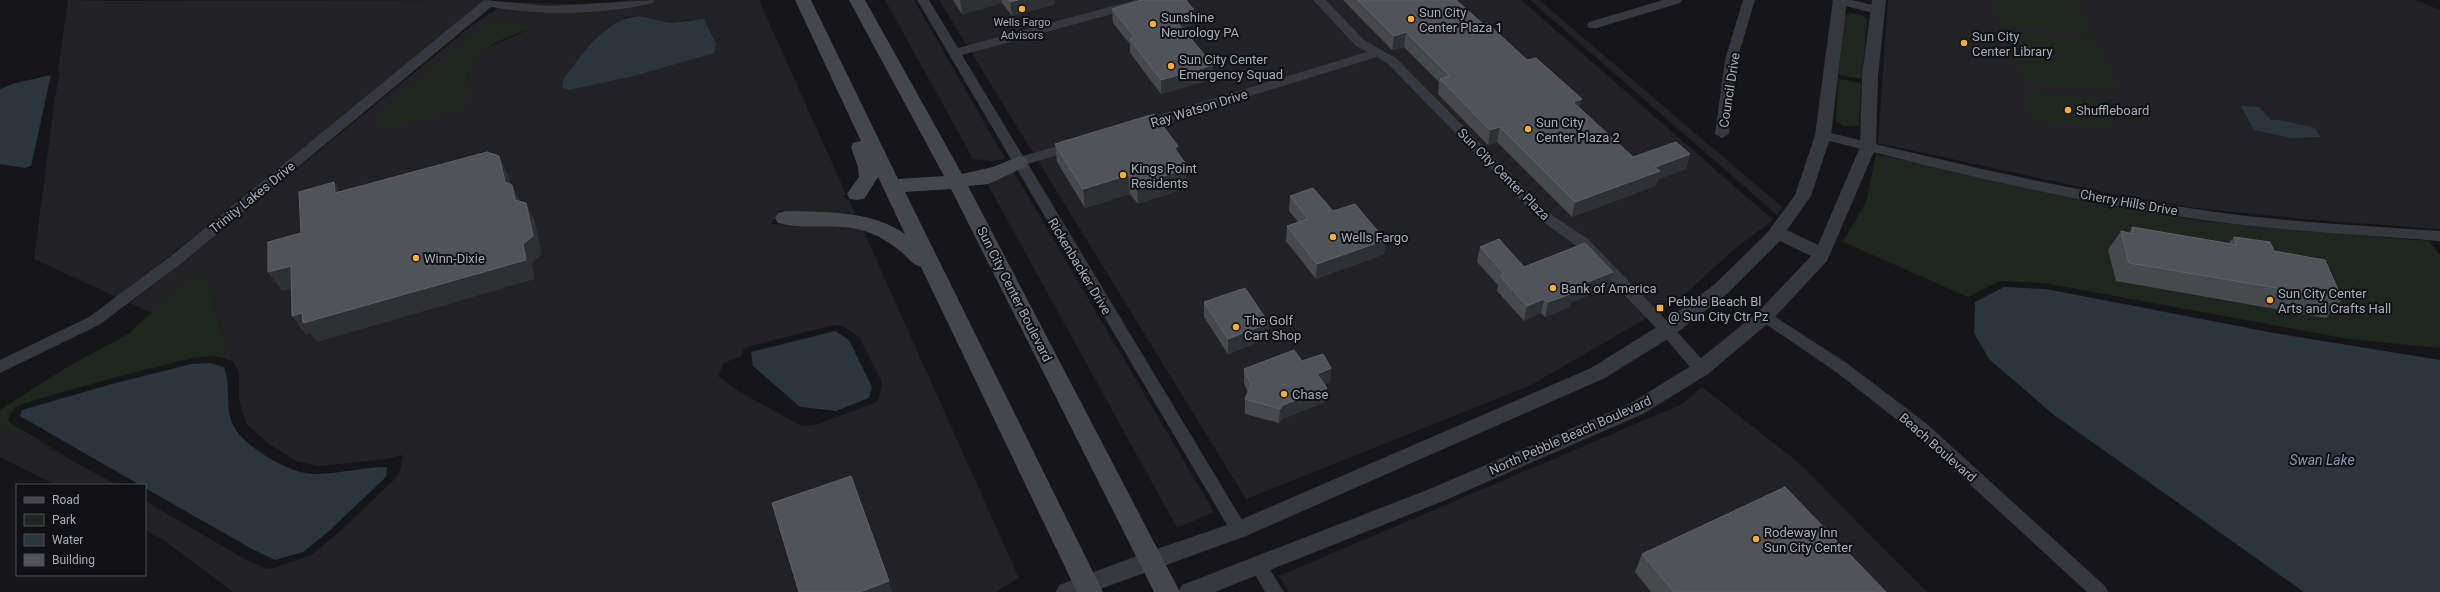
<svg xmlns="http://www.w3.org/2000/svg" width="2440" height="592" viewBox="0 0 2440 592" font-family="Roboto,sans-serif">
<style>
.built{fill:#222225;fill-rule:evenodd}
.green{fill:#1e261f}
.water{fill:#2c353c}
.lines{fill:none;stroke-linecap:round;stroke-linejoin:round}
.minor{fill:#37383d;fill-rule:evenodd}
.tertiary{fill:#37383d;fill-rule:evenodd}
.secondary{fill:#45474d;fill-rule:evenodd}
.wall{fill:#47494d}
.shaded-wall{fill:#2f3033}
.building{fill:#525359;stroke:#5f6168}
.poi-dot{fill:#f2b134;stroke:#111113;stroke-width:1.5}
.labels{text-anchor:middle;stroke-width:4;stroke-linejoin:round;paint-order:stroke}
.far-poi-label{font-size:11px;fill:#a8adb8;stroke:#111113}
.poi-label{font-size:13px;fill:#a8adb8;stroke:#111113;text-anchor:start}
.street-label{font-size:13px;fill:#a8adb8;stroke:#111113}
.water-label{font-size:14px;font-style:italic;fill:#7f9bb3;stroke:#111113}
</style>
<rect width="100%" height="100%" fill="#161618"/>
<!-- built -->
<g class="built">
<polygon points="68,0 114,1 492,0 455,25 168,257 116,297 34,259 55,97 60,73 58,71"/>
<path d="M627 0H759L846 194 843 197 849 200 855 214 779 211 771 224 842 227 863 230 1019 578 996 592H233L162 539 145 530V501L243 558 267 569 274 568 311 555 337 534 395 479 400 470 403 455 387 459 319 466 296 461 269 444 246 424 239 400V373L234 362 224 358 225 344 207 281 201 274 189 279 152 313 130 303 186 260 470 27 507 2 599 5ZM639 16 671 23 697 19 564 78 604 30 627 17ZM499 22 536 26 485 49 469 65 465 87 413 84ZM833 325 842 326 859 337 882 383 879 398 875 403 818 424 802 426 738 391 718 376 724 363 741 356 743 350 751 346Z"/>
<polygon points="885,0 914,0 1005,159 993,161 973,159"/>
<polygon points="939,0 1521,0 1773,220 1732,251 1680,299 1531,385 1246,499"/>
<polygon points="1530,0 1539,0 1782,207 1777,215"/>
<polygon points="1888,0 2416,0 2440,10 2440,229 2340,222 2202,209 2113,194 1878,143"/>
<polygon points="1013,171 1214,512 1177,528 988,185"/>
<polygon points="1702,387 1799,463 1927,592 1289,592 1279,576 1682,404"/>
<polygon points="0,427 26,435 117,485 56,485 0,457"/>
</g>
<!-- green -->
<g class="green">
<polygon points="1993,0 2076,0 2092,33 2001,25"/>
<polygon points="1851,13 1863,15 1867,20 1862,79 1839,75 1844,16"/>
<path d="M499 22 537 26C497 41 456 52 468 103L459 108 395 127 375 124 380 113 413 84 484 27Z"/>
<polygon points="2005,30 2094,39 2118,91 2024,82"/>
<polygon points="1838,79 1861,83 1859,124 1857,126 1844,126 1836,121"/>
<polygon points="2023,92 2102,100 2115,129 2034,121"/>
<polygon points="1876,154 2112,206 2204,221 2429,241 2440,255 2440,348 2349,339 2044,283 1999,281 1968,297 1843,242 1866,202"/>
<polygon points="201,274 207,281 225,344 224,358 214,356 192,358 113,378 24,403 14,408 8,419 10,423 70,458 26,435 0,427 0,410 69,366 128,334 189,279"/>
</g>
<!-- water -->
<g class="water">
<path d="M639 16 671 23 704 19 716 44 714 53 634 76 569 90 562 87 564 78C584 53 604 19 639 16Z"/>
<polygon points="51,75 31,166 25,168 0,164 0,89 16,83"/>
<polygon points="2241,106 2259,107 2271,120 2280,120 2315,128 2320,137 2291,138 2254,130"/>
<polygon points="2004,287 2046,289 2274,333 2440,360 2440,592 2304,592 2054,415 1989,359 1974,333 1975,302"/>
<polygon points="835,331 849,340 872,387 869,398 836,411 800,407 753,366 751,352"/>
<path d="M210 363 224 367C232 387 223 411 236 430 249 449 290 474 314 474 339 474 363 467 387 467L386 477 329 531 303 552 275 560 254 550 145 488V485H140L20 416 22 410 112 384 191 364Z"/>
</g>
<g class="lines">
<!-- minor -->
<g class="minor">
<path d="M484 0 549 6 655 0 653 3C601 15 543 16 491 7L182 263 99 325 0 373V360L89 317 172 255Z"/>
<polygon points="917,0 929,0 958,48 1135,0 1154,0 1152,3 962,55 1023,156 1075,141 1082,145 1080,148 1028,164 1245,525 1248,530 1245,535 1239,537 1233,535"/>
<polygon points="1313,0 1326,0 1364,40 1396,58 1549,213 1588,239 1672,326 1707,365 1709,369 1707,373 1701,375 1695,373 1662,334 1578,247 1539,219 1388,64 1377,57 1143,129 1133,129 1131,126 1133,123 1367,52 1356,46"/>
<polygon points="1663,0 1682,0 1680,3 1597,28 1589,28 1587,25 1589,22"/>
<polygon points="1743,0 1755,0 1737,60 1729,134 1722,138 1715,134 1725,60"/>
<polygon points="1832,0 1852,0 1881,7 1883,10 1877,14 1834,3"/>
<path d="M1823 131C1948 162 2074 192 2202 210 2281 222 2361 225 2440 231V241C2361 235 2282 231 2203 220 2073 202 1945 171 1818 138L1816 135 1818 132Z"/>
<polygon points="1765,310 1848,364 1927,424 2105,586 2108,592 2087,592 1915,434 1836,372 1760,320 1757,316 1760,312"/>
<polygon points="1259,558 1265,561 1284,592 1265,592 1250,566 1253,561"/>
</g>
<!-- tertiary -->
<polygon class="tertiary" points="1833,0 1847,0 1831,135 1811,196 1787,230 1818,245 1860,147 1862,76 1872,0 1886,0 1878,76 1876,147 1827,261 1771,321 1708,374 1643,414 1441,502 1215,592 1179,592 1182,585 1427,490 1629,404 1694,364 1759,311 1811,256 1780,241 1727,294 1674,335 1605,378 1246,536 1092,592 1056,592 1059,585 1142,554 1233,523 1591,368 1660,325 1715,284 1768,232 1795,195 1815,135"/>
<!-- secondary -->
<path class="secondary" d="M795 0H811L898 179 944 176 849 0H865L962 174 993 167 1019 156 1026 158 1028 162 1026 166 989 184 968 186 1180 592H1154L951 189 905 192 1103 592H1077L921 267C911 264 907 256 899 250 890 243 881 237 870 233 840 221 808 231 778 223L775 218 778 213 785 211C825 212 871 210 905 234L878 177 864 199 857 200 850 199 847 194 859 177 858 167 851 147 853 143 861 141Z"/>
</g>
<!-- wall -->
<g class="wall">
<polygon points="953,0 1055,0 1055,4 1012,16 1002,3 962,14"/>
<polygon points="1343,0 1456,0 1483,24 1579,108 1633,157 1690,154 1686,169 1658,179 1655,186 1572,217 1497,142 1488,145 1438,94 1439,82 1404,47 1392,50"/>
<polygon points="1112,9 1195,24 1182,28 1213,65 1213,79 1161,94 1130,53 1130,44 1113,23"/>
<polygon points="1055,144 1178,154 1186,164 1186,183 1177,186 1177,191 1138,204 1130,194 1085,208 1057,162"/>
<polygon points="1290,196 1333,211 1385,240 1384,254 1316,279 1286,241 1287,226 1298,222 1289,211"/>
<polygon points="2132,227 2229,243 2234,237 2274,251 2342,299 2326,318 2116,281 2108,250 2121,231 2129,233"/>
<polygon points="1480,247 1524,267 1609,287 1571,302 1569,307 1545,317 1541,313 1524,321 1497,291 1498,285 1477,262"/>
<polygon points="1204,302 1268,338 1228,354 1204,317"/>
<polygon points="1302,361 1331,368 1330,382 1324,385 1325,402 1282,419 1279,423 1245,414 1245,399 1248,393 1244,383 1244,369"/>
<polygon points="1642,554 1886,592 1651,592 1635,572"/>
</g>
<!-- shaded-wall -->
<g class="shaded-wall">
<polygon points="960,0 1002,0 1002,3 962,14"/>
<polygon points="1018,0 1055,0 1055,4 1012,16 1010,2"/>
<polygon points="1194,10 1195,24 1172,31 1172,16"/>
<polygon points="1406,32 1404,47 1392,50 1394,36"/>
<polygon points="1213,65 1213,79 1161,94 1161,80"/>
<polygon points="1582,99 1578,113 1573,102"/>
<polygon points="1500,127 1497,142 1488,145 1490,130"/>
<polygon points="1178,146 1178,165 1174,148"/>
<polygon points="1690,154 1686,169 1658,179 1655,186 1572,217 1575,202 1655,167"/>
<polygon points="499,156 508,175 514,201 505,182"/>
<polygon points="1186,164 1186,183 1177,186 1177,191 1138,204 1137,185 1175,168"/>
<polygon points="1128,175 1130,194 1085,208 1083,189"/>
<polygon points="334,182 346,201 335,193"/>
<polygon points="512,185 521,203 515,200"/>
<polygon points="526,203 535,222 542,254 532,263 535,279 317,342 310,333 306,335 292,316"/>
<polygon points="1385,240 1384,254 1316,279 1317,264"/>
<polygon points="291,266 304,285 282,291 268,272"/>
<polygon points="1613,272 1609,287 1571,302 1569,307 1545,317 1548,302 1570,289"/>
<polygon points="1544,299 1541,313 1524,321 1527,306"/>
<polygon points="1269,323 1268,338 1228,354 1228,339"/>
<polygon points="1331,368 1330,382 1315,389 1317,374"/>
<polygon points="1327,388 1325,402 1282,419 1279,423 1280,409 1283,405"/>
<polygon points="889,581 892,592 860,592"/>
</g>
<!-- building -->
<g class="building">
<polygon points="1008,0 1018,0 1010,2"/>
<polygon points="1142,0 1186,0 1194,10 1172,16 1213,65 1161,80 1130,39 1135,37 1112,9"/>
<polygon points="1358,0 1456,0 1483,24 1487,23 1527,60 1536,58 1582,99 1573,102 1633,157 1676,142 1690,154 1655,167 1660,171 1575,202 1500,127 1490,130 1440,79 1450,76 1406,32 1394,36"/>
<polygon points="1154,114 1178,146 1174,148 1186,164 1175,168 1176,172 1137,185 1128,175 1083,189 1055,144"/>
<polygon points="487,152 499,156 505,182 512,185 515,200 526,203 533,236 523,244 526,260 303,323 302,313 292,316 291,266 268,272 268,242 301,233 299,192 334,182 335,193"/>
<polygon points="1313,188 1333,211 1355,204 1385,240 1317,264 1287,226 1308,219 1290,196"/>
<polygon points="2132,227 2237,245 2234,237 2270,242 2274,251 2325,260 2342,299 2129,263 2121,231 2133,234"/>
<polygon points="1499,239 1524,267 1585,243 1613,272 1570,289 1573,293 1548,302 1544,299 1527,306 1500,276 1504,274 1480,247"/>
<polygon points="1245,288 1269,323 1228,339 1204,302"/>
<polygon points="1294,350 1302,361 1323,354 1331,368 1317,374 1327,388 1283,405 1280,409 1245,399 1251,385 1244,369"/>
<polygon points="851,476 889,581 860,592 799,592 772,503"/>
<polygon points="1785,487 1886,592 1674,592 1642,554"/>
</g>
<!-- markers -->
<g class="poi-dot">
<circle cx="1022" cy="9" r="4"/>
<circle cx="1411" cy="19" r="4"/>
<circle cx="1153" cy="24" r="4"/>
<circle cx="1964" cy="43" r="4"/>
<circle cx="1171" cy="66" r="4"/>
<circle cx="2068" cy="110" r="4"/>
<circle cx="1528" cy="129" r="4"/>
<circle cx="1123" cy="175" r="4"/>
<circle cx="1333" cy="237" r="4"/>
<circle cx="416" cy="258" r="4"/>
<circle cx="1553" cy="288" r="4"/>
<circle cx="2270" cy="300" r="4"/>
<rect x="1656" y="304" width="8" height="8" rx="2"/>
<circle cx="1236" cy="327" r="4"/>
<circle cx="1284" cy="394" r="4"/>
<circle cx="1756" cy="539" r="4"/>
</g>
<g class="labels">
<!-- far-poi labels -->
<g class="far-poi-label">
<text x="1022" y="26">Wells Fargo<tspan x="1022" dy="13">Advisors</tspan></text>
</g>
<!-- poi labels -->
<g class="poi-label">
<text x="1419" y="17">Sun City<tspan x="1419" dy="15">Center Plaza 1</tspan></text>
<text x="1161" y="22">Sunshine<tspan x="1161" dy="15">Neurology PA</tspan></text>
<text x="1972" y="41">Sun City<tspan x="1972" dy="15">Center Library</tspan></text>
<text x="1179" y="64">Sun City Center<tspan x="1179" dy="15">Emergency Squad</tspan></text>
<text x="2076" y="115">Shuffleboard</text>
<text x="1536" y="127">Sun City<tspan x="1536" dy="15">Center Plaza 2</tspan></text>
<text x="1131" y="173">Kings Point<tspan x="1131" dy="15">Residents</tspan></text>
<text x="1341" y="242">Wells Fargo</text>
<text x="424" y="263">Winn-Dixie</text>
<text x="1561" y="293">Bank of America</text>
<text x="2278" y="298">Sun City Center<tspan x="2278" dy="15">Arts and Crafts Hall</tspan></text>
<text x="1668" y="306">Pebble Beach Bl<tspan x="1668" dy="15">@ Sun City Ctr Pz</tspan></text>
<text x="1244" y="325">The Golf<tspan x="1244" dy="15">Cart Shop</tspan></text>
<text x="1292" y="399">Chase</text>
<text x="1764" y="537">Rodeway Inn<tspan x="1764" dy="15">Sun City Center</tspan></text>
</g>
<!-- street labels -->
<g class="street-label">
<text transform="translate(1729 90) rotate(-81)" y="5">Council Drive</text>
<text transform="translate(1199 108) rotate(-17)" y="5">Ray Watson Drive</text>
<text transform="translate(1504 174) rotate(45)" y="5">Sun City Center Plaza</text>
<text transform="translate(252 197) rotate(-39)" y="5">Trinity Lakes Drive</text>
<text transform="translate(2129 202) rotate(10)" y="5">Cherry Hills Drive</text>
<text transform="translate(1080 266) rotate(59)" y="5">Rickenbacker Drive</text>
<text transform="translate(1015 294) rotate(63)" y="5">Sun City Center Boulevard</text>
<text transform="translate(1570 435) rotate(-24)" y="5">North Pebble Beach Boulevard</text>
<text transform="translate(1938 447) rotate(41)" y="5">Beach Boulevard</text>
</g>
<!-- water labels -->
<g class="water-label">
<text x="2322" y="465">Swan Lake</text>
</g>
</g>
<!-- legend -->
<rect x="16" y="484" width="130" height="92" fill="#111113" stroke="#4d4f55"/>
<rect x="24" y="497" width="20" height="6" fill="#45474d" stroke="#4d4f55"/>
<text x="52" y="504" font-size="12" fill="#a8adb8">Road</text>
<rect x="24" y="514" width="20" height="12" fill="#1e261f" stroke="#4d4f55"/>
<text x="52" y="524" font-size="12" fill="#a8adb8">Park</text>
<rect x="24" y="534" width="20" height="12" fill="#2c353c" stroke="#4d4f55"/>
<text x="52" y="544" font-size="12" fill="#a8adb8">Water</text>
<rect x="24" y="554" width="20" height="12" fill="#525359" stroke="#4d4f55"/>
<text x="52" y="564" font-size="12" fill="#a8adb8">Building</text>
</svg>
